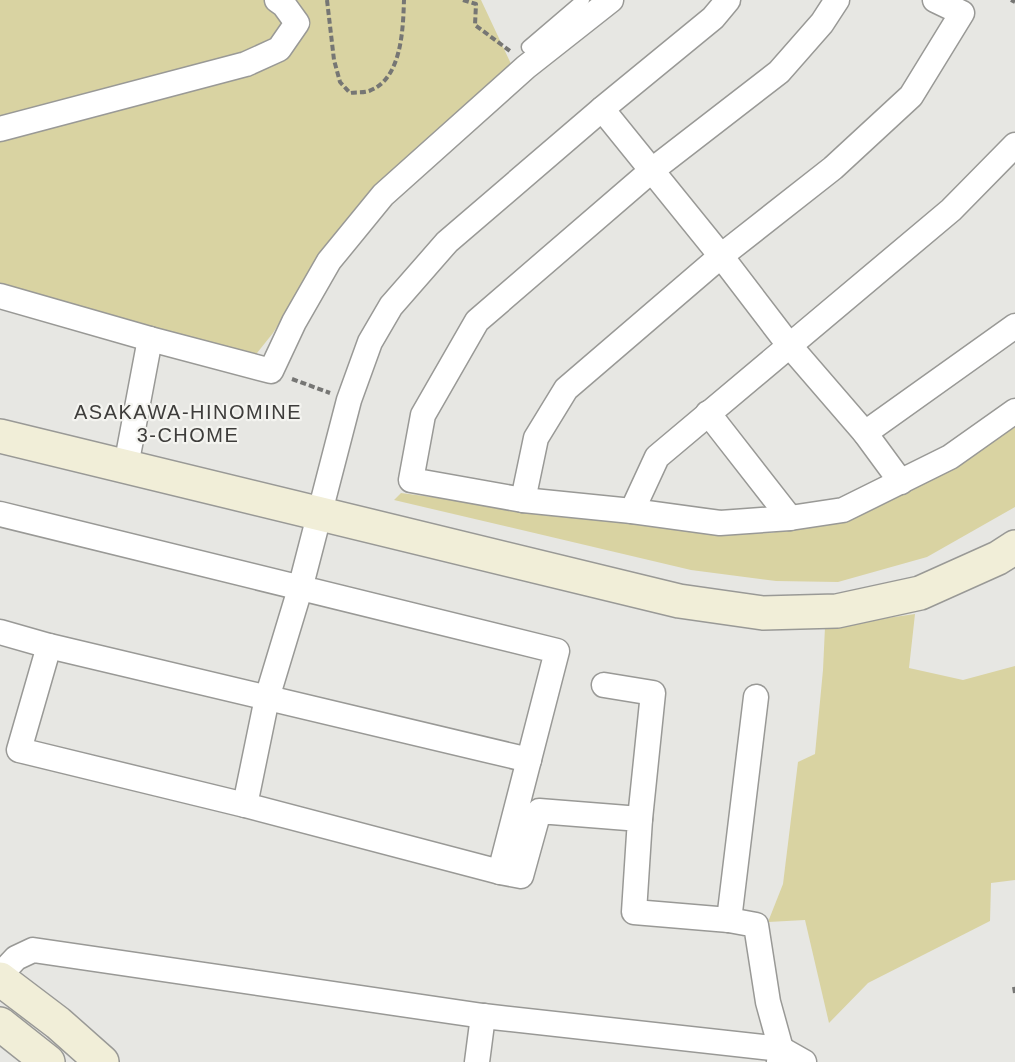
<svg xmlns="http://www.w3.org/2000/svg" width="1015" height="1062" viewBox="0 0 1015 1062" font-family="Arial,sans-serif">
<style>
.green{fill:#d9d3a2}
.lines{fill:none;stroke-linecap:round;stroke-linejoin:round}
.lane-casing{stroke:#999996;stroke-width:15}
.street-casing{stroke:#999996;stroke-width:27}
.secondary-casing{stroke:#999996;stroke-width:36}
.path{stroke:#767674;stroke-width:4;stroke-dasharray:6 3;stroke-linecap:butt}
.lane{stroke:#fff;stroke-width:12}
.street{stroke:#fff;stroke-width:24}
.secondary{stroke:#f1eed8;stroke-width:33}
.labels{text-anchor:middle;stroke-width:4.5;stroke-linejoin:round;paint-order:stroke}
.neighbourhood-label{font-size:20px;letter-spacing:1.5px;fill:#3e3d3b;stroke:#f4f4f0}
</style>
<rect width="100%" height="100%" fill="#e7e7e3"/>
<!-- green -->
<g class="green">
<polygon points="0,0 481,0 512,66 300,290 273,333 253,358 0,289"/>
<polygon points="1015,427 1015,507 927,557 838,582 776,581 691,570 394,500 401,493 712,534 771,533 863,513 958,466"/>
<polygon points="915,614 909,668 963,680 1015,666 1015,880 991,883 990,921 868,983 829,1023 805,920 768,922 783,884 798,762 815,754 823,670 825,627"/>
</g>
<g class="lines">
<!-- lane casing -->
<g class="lane-casing">
<polyline id="lane" points="528,47 583,0"/>
</g>
<!-- street casing -->
<g class="street-casing">
<g id="street">
<polyline points="837,0 822,23 779,72 651,171 477,321 423,415 411,480 523,500 632,511 720,523 790,518 843,510 950,457 1015,411"/>
<polyline points="602,109 721,256 789,345 865,433 901,482"/>
<polyline points="0,129 246,64 279,49 297,23 284,5 277,0"/>
<polyline points="0,296 150,339 126,466"/>
<polyline points="150,339 271,371 294,322 329,261 383,195 526,67 611,0"/>
<polyline points="708,413 790,518"/>
<polyline points="865,433 1015,326"/>
<polyline points="523,500 536,438 566,389 721,256 833,168 911,96 962,13 935,0"/>
<polyline points="632,511 657,457 951,210 1015,145"/>
<polyline points="0,514 557,651 500,872 245,805 267,698 300,589 349,400 370,342 391,306 447,242 602,109 713,18 728,0"/>
<polyline points="0,632 49,646 529,760"/>
<polyline points="49,646 19,750 245,805"/>
<polyline points="604,685 653,693 640,819"/>
<polyline points="500,872 521,876 539,811 640,819 634,912 729,920 756,925 768,1002 781,1049 779,1062"/>
<polyline points="729,920 756,697"/>
<polyline points="0,975 16,958 33,950 483,1016 781,1049 804,1062"/>
<polyline points="477,1062 483,1016"/>
</g>
</g>
<!-- secondary casing -->
<g class="secondary-casing">
<g id="secondary">
<polyline points="0,436 679,601 763,613 837,611 920,593 998,558 1015,547"/>
<polyline points="0,979 58,1023 102,1062"/>
<polyline points="0,1024 48,1062"/>
</g>
</g>
<!-- path -->
<g class="path">
<path d="M327 0 334 60 340 82 350 93C356 92 363 93 369 91 402 79 403 29 404 0"/>
<polyline points="463,0 476,4 475,25 510,51"/>
<polyline points="1011,0 1015,2"/>
<polyline points="292,379 330,393"/>
<polyline points="1014,987 1015,993"/>
</g>
<!-- lane -->
<use href="#lane" class="lane"/>
<!-- street -->
<use href="#street" class="street"/>
<!-- secondary -->
<use href="#secondary" class="secondary"/>
</g>
<g class="labels">
<!-- neighbourhood labels -->
<g class="neighbourhood-label">
<text x="188" y="419">ASAKAWA-HINOMINE<tspan x="188" dy="23">3-CHOME</tspan></text>
</g>
</g>
</svg>
